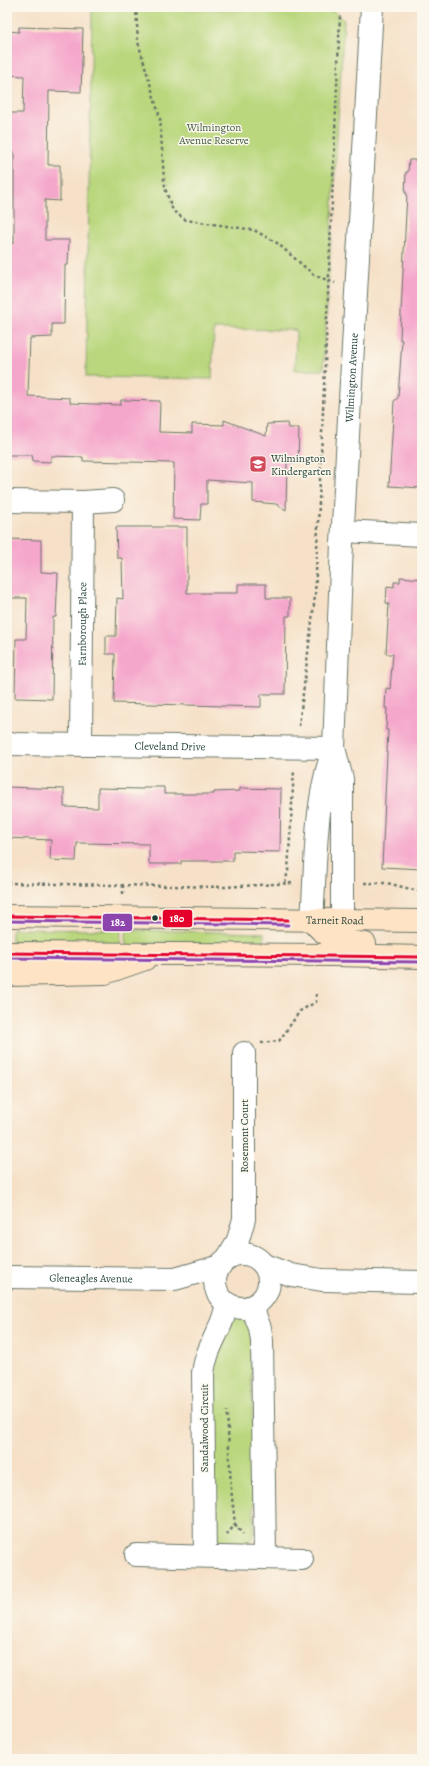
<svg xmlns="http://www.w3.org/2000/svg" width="429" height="1766" viewBox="0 0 429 1766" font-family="Alegreya,serif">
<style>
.green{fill:#bad77d;stroke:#6c8a58}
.building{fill:#f5a6cb}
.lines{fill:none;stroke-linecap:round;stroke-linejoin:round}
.street-casing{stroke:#6a7668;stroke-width:24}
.secondary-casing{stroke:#6a7668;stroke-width:24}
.path{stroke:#6a7668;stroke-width:2.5;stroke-dasharray:3 3;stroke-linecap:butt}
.street{stroke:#fff;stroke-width:22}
.secondary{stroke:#fee4c5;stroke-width:22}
.bus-1-casing{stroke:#fbf7ec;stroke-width:6}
.bus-2-casing{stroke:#fbf7ec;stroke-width:6}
.bus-1{stroke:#e4002b;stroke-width:3}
.bus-2{stroke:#8e44ad;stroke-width:3}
.bus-dot{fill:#1f3d34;stroke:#fbf7ec;stroke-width:1.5}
.labels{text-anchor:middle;stroke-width:3;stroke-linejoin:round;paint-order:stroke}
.park-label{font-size:11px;fill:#3e5c43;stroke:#fbf7ec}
.street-label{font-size:11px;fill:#1f3d34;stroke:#fbf7ec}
.poi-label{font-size:11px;fill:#1f3d34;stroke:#fbf7ec;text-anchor:start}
.line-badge{stroke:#fbf7ec;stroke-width:1.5}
.badge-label{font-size:11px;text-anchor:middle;font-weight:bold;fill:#fff}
</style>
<rect width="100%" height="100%" fill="#fbf7ec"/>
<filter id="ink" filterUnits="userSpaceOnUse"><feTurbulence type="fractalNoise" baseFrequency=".025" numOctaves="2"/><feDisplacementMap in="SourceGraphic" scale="8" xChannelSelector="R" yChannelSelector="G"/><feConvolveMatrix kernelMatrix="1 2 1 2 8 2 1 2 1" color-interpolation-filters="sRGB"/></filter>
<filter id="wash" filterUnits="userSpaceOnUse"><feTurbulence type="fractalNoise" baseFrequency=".012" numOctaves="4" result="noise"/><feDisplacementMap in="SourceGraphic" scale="16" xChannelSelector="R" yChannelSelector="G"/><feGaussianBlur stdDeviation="0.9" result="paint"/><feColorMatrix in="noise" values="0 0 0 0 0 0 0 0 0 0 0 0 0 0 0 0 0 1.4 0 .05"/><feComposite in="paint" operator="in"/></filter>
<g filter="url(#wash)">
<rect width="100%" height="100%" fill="#f6e1c8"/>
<!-- green -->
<g class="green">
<polygon points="92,8 335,11 344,20 323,370 295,370 296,330 214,329 212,379 86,377"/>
<polygon points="12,929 121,930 120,948 12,947"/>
<polygon points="127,930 264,933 264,948 127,947 125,939"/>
<path d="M248 1314 251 1315 254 1531C253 1535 252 1539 249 1542 239 1553 219 1549 214 1536L211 1367 234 1316Z"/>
</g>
<g id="blocks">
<!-- building -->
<g class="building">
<polygon points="19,27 83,29 81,92 49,91 48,165 60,165 60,201 45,200 45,240 69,240 68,265 65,265 64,324 52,324 52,337 30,338 28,396 70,398 70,403 121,405 121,400 160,401 159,432 192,433 192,424 224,425 224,420 266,436 267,424 287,423 288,428 299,428 298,463 287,462 286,510 276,504 253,502 253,483 207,480 207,504 201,504 200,520 173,519 174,463 83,461 83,457 51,456 51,462 33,461 32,455 7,455 9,243 14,243 14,152 7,152 7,113 23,113 24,76 7,75 7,31 19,32"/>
<polygon points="409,160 422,160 422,488 389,486 394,401 398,398 402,340 400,340 401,312 407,193 405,193 406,172 408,172"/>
<polygon points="116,527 187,527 187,593 238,593 238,584 266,584 266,598 290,598 290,616 286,616 285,694 261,694 261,707 114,703 115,654 106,654 106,636 116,636 117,598 123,599 122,558 117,558"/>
<polygon points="7,539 41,540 41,572 58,573 56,617 53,617 52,699 15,698 16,639 26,639 27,598 7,598"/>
<polygon points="400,577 422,579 422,869 382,867 388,730 386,730 387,708 385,708 386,688 390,689 393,654 386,654 389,604 386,603 387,586 394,587 394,582 400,582"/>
<polygon points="7,787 64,789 64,807 98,808 98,788 143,789 143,787 164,787 164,794 214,794 214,792 240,791 240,788 281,789 280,852 233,851 233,861 181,861 181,864 149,864 149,844 77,843 76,861 50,860 51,840 7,838"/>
</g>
</g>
</g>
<g filter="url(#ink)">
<use href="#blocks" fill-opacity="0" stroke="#6a7668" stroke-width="1"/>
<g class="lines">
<!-- street casing -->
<g class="street-casing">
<g id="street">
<polyline points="7,501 83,502 113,500"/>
<polyline points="343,531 422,535"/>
<path id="s1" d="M7 744 334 748"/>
<path id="s2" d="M81 745 83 502"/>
<polyline points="334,748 342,779 342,921"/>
<path id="s3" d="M312 920C316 865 314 800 334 748L342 543 372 7"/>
<circle cx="242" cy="1281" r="27"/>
<polyline points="227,1259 238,1240 244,1219 244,1053"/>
<polyline points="264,1265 291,1275 322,1280 422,1282"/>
<path id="s4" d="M7 1277 175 1279 220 1266"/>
<polyline points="252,1307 260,1328 262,1341 265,1557"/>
<polyline points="136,1555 302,1559"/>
<path d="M205 1556 203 1373C205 1356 212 1344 219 1328 223 1321 225 1312 227 1304"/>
</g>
</g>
<!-- secondary casing -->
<g class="secondary-casing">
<g id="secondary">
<path id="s5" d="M7 916 422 921"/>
<path d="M312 920C326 940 342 941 365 944"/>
<polyline points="7,953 333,955 422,957"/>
<polyline points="7,975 105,973 145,959"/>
</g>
</g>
<!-- path -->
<g class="path">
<polyline points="136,7 138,42 160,118 164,180 166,191 173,211 186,220 254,230 277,243 314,275 335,283"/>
<polyline points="299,726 315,596 340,16"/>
<polyline points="7,883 224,887 293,883"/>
<polyline points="285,883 288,871 294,770"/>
<polyline points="364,883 387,883 422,892"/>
<polyline points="123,885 123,896"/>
<polyline points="261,1043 279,1041 300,1011 316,1002 316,992"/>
<polyline points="235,1524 243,1535"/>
<polyline points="227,1535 235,1524 231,1488 227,1411"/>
</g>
<!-- street -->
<use href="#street" class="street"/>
<!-- secondary -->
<use href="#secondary" class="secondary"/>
<!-- bus-1 casing -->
<g class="bus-1-casing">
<g id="bus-1">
<polyline points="7,916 288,920"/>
<polyline points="7,953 422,957"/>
</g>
</g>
<!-- bus-2 casing -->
<g class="bus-2-casing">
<g id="bus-2">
<polyline points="7,921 288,925"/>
<polyline points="7,958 422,962"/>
</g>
</g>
<!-- bus-1 -->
<use href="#bus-1" class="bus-1"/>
<!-- bus-2 -->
<use href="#bus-2" class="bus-2"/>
</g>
</g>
<!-- icons -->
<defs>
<g id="school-square" transform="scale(0.9)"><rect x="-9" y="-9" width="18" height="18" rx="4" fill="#d1495b" stroke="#fbf7ec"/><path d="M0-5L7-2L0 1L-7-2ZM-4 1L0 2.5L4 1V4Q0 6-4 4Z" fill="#fff"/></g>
</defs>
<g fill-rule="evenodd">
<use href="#school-square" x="258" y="464"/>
</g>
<!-- markers -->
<circle class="bus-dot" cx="155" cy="918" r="3.5"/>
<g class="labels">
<!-- park labels -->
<g class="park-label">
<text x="214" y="131">Wilmington<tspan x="214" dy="13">Avenue Reserve</tspan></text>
</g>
<!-- street labels -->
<g class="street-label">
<text dy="4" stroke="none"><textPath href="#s3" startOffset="545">Wilmington Avenue</textPath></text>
<text dy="4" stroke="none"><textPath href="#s2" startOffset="121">Farnborough Place</textPath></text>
<text dy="4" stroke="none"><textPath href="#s1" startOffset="163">Cleveland Drive</textPath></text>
<text dy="4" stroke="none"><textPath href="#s5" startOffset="328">Tarneit Road</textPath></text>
<text transform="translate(244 1136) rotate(-90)" y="4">Rosemont Court</text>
<text dy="4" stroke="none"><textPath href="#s4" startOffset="84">Gleneagles Avenue</textPath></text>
<text transform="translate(204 1428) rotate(-90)" y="4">Sandalwood Circuit</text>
</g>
<!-- poi labels -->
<g class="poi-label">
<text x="271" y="462">Wilmington<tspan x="271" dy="13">Kindergarten</tspan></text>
</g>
</g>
<g class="line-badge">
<rect x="162" y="909" width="31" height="19" rx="4" fill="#e4002b"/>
<rect x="102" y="913" width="31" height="19" rx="4" fill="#8e44ad"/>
</g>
<g class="badge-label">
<text x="177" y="922">180</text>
<text x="118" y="926">182</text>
</g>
<!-- margin -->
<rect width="429" height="1766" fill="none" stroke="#fbf7ec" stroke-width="24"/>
</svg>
